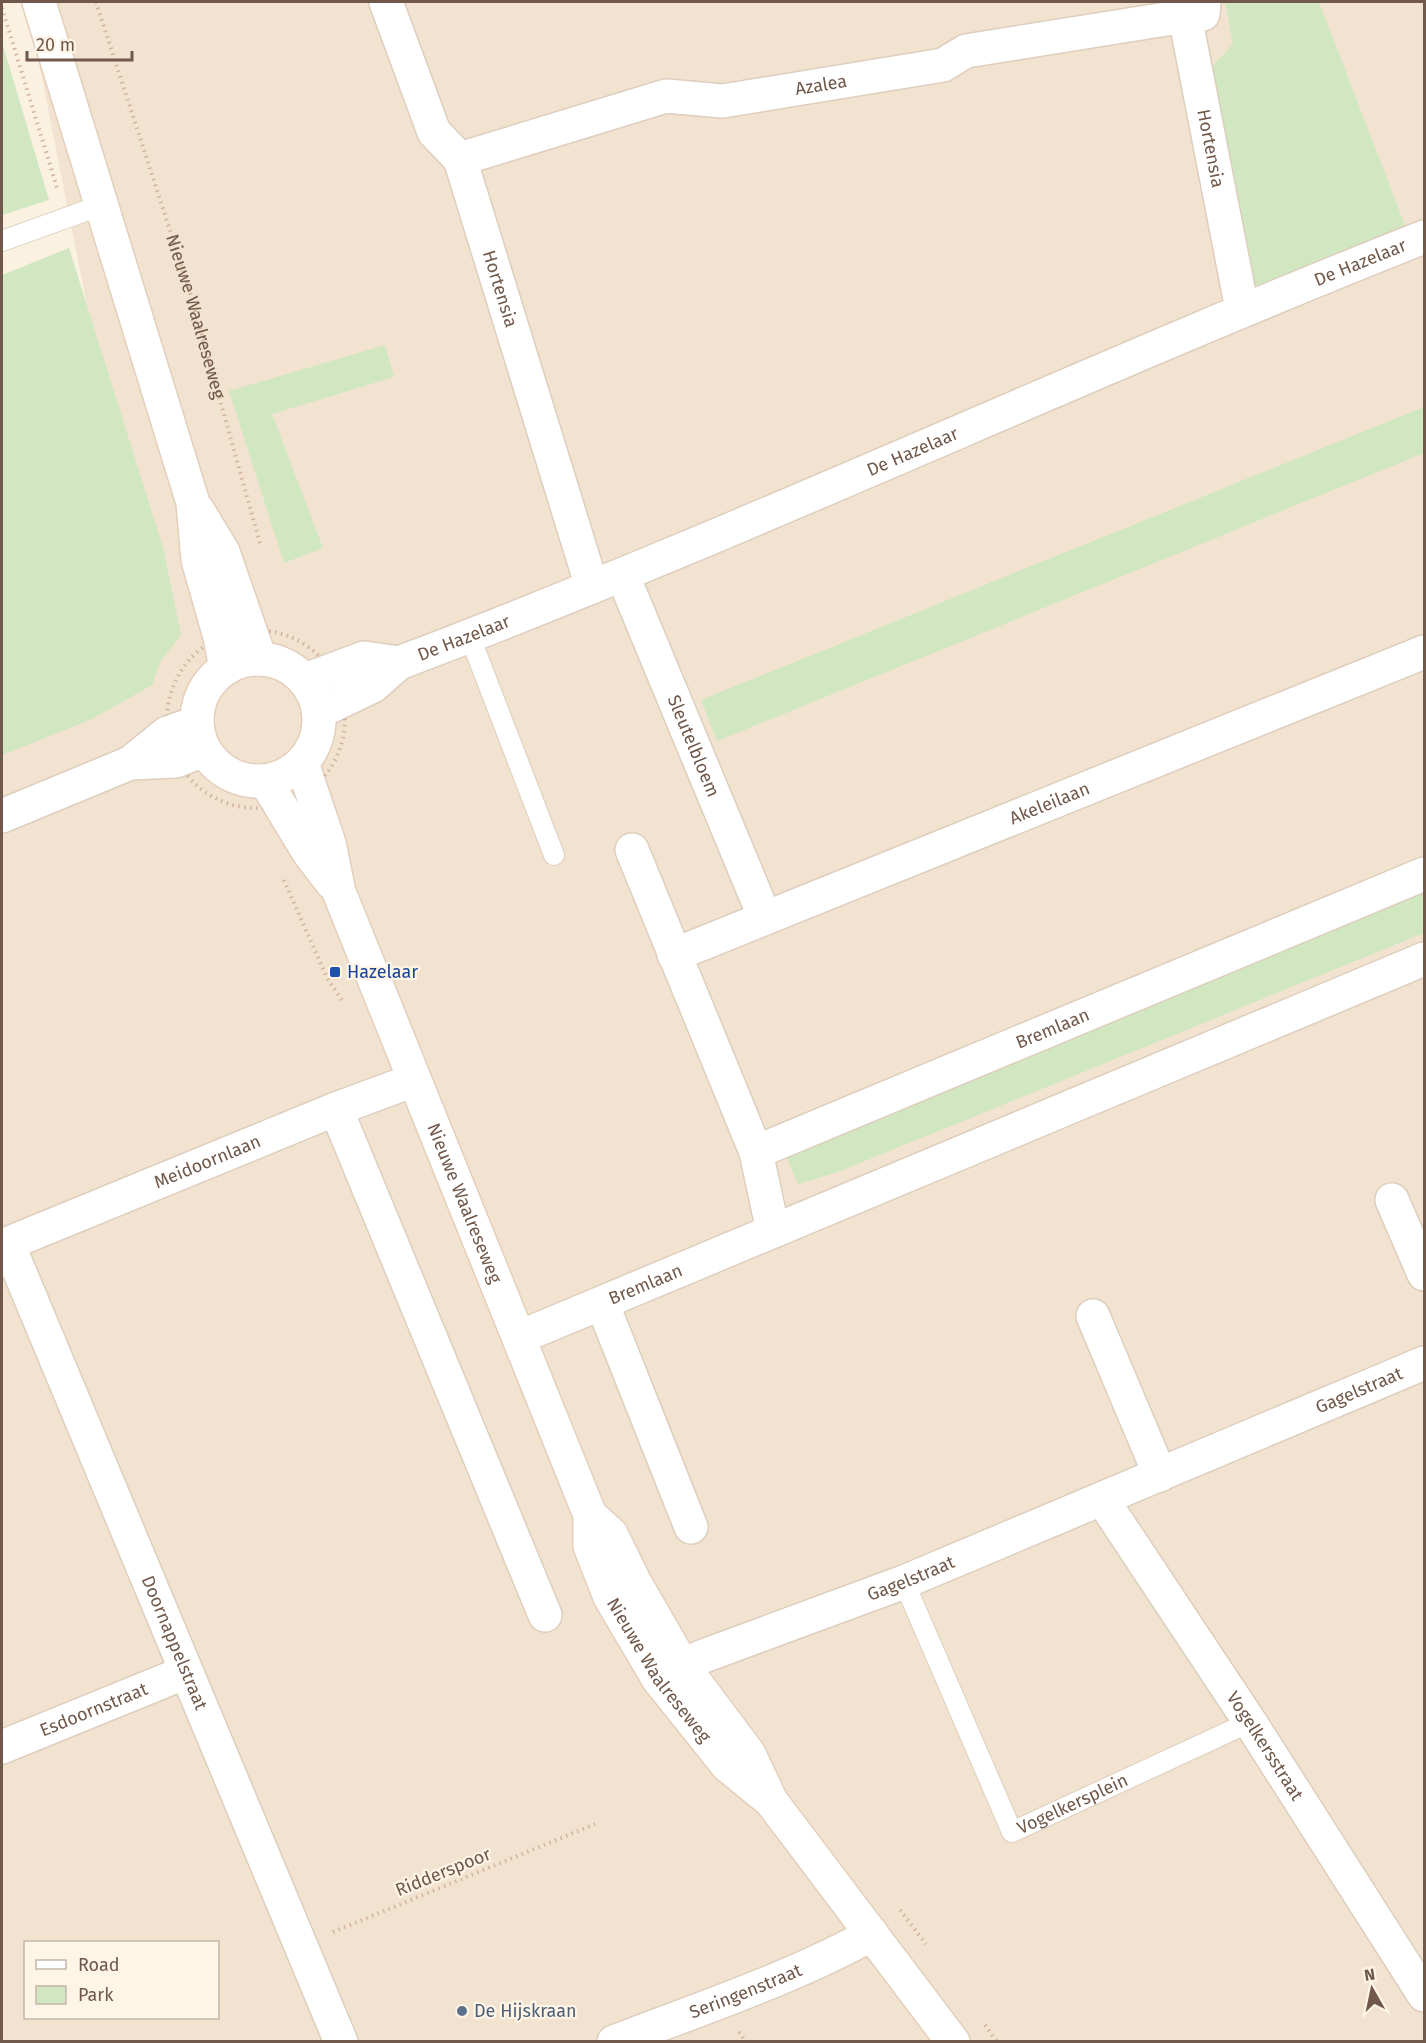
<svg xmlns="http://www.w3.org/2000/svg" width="1426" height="2043" viewBox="0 0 1426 2043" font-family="'Fira Sans',sans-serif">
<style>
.residential{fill:#f2e3d0;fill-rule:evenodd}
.green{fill:#d0e7c1}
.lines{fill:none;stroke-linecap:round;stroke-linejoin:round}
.lane-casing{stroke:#decebe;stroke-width:22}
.street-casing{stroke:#decebe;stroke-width:36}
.secondary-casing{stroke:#e3cfbc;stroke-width:36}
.path{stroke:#d3b39e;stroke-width:4;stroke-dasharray:1.5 4.5;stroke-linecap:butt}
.lane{stroke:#fff;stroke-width:20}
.street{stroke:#fff;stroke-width:33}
.secondary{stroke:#fff;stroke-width:33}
.transit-dot{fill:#1a4fb4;stroke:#fef5e7;stroke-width:2}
.service-dot{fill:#5c6f8a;stroke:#fef5e7;stroke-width:2}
.labels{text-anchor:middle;stroke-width:4.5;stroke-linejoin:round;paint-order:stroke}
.street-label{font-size:18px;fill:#70584a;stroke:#fef5e7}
.transit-label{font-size:18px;fill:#164399;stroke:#fef5e7;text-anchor:start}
.service-label{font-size:18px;fill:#4e5e75;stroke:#fef5e7;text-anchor:start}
</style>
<rect width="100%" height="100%" fill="#fbf1e1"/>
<!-- residential -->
<path class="residential" d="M27 2H1424V2041L2 2042V751L156 655ZM26 1942H218V2018H26Z"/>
<!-- green -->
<g class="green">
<polygon points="1225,2 1319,2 1406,228 1253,291 1210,69 1233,44"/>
<polygon points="2,42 49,200 2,215"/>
<polygon points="69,248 164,551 181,635 160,662 152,685 94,718 2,755 2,275"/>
<polygon points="385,345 394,377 272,414 323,548 284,563 229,391"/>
<polygon points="1424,407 1424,453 717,741 701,700"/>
<polygon points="1424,889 1424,933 838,1172 798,1184 785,1154"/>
</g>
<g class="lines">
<!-- lane casing -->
<g class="lane-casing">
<g id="lane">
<polyline points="2,241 102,205"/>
<polyline points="470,637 554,855"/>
<path id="s2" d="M904 1582 1012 1832 1250 1722"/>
</g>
</g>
<!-- street casing -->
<g class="street-casing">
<g id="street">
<path id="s3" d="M386 2 434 132 460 159 592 587"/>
<path id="s4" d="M1204 2 1203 14 1185 16 1242 309"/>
<path id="s5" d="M460 159 666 96 723 101 943 65 966 51 1185 16"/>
<path id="s6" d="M623 576 765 918"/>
<polyline points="305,680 364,658 399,663"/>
<path id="s7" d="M319 712 373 686 399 663C745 532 1080 373 1424 237"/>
<polyline points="130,763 176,761 204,750"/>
<polyline points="2,816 130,763 167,733 196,723"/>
<polyline points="632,850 756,1152"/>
<path id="s8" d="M674 955 1424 652"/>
<polyline points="336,1109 545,1615"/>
<polyline points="1392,1200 1424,1274"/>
<path id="s9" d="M773 1231 756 1152 1424 874"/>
<path id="s10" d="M8 1244 341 2042"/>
<path id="s11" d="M2 1246 336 1109 414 1080"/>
<polyline points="602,1303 691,1527"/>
<polyline points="1093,1316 1160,1475"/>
<path id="s12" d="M520 1337 1424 959"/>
<path id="s13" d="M1102 1499 1250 1722 1424 1995"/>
<path id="s14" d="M659 1680 701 1657 904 1582 1424 1363"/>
<path id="s15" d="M2 1747 186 1672"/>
<path id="s16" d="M614 2042C699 2009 793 1978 872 1934"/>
</g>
</g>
<!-- secondary casing -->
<g class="secondary-casing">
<g id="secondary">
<polyline points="39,2 193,503 198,560 220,637 226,668"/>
<polyline points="197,509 223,552 260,659"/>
<circle cx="258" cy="720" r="61"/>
<path id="s17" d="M302 763 329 843 339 892 590 1515V1546L610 1597 659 1680 727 1765 771 1801"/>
<polyline points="266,782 309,853 332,883"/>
<polyline points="590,1515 611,1534 635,1583 683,1666 749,1754 771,1801 953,2042"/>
</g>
</g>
<!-- path -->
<g class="path">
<path id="s1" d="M96 2 189 289 261 547"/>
<polyline points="2,8 58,191"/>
<circle cx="256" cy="719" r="89"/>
<polyline points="284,880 327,978 344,1003"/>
<polyline points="900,1910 926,1944"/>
<polyline points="333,1932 595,1824"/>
<polyline points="985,2025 997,2042"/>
<polyline points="739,2032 746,2042"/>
</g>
<!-- lane -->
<use href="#lane" class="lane"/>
<!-- street -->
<use href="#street" class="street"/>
<!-- secondary -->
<use href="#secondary" class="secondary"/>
</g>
<!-- markers -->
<rect class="transit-dot" x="329" y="966" width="12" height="12" rx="3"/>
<circle class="service-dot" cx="462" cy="2011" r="6"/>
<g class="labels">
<!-- street labels -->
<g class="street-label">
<text dy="6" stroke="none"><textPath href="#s5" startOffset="372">Azalea</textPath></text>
<text dy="6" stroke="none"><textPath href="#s4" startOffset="165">Hortensia</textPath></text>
<text dy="6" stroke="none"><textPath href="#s7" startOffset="1136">De Hazelaar</textPath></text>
<text dy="6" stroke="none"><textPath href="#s3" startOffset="312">Hortensia</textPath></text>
<text dy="6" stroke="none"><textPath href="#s1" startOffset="330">Nieuwe Waalreseweg</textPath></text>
<text dy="6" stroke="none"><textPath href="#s7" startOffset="650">De Hazelaar</textPath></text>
<text dy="6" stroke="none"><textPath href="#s7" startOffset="164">De Hazelaar</textPath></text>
<text dy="6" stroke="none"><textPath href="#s6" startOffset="184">Sleutelbloem</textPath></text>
<text dy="6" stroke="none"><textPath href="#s8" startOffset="405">Akeleilaan</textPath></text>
<text dy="6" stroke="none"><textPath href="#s9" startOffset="402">Bremlaan</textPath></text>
<text dy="6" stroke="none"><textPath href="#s11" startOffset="222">Meidoornlaan</textPath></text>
<text dy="6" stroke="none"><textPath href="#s17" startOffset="470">Nieuwe Waalreseweg</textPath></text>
<text dy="6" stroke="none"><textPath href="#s12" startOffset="136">Bremlaan</textPath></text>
<text dy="6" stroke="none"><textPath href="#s14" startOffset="758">Gagelstraat</textPath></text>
<text dy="6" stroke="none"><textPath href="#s14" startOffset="272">Gagelstraat</textPath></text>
<text dy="6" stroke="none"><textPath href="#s10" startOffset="432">Doornappelstraat</textPath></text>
<text dy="6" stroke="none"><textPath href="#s17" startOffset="980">Nieuwe Waalreseweg</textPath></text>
<text dy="6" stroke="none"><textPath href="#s15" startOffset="99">Esdoornstraat</textPath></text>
<text dy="6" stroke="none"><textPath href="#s13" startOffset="296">Vogelkersstraat</textPath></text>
<text dy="6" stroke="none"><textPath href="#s2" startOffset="339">Vogelkersplein</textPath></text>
<text transform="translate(443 1872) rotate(-22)" y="6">Ridderspoor</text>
<text dy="6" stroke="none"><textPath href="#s16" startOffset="141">Seringenstraat</textPath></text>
</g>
<!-- transit labels -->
<g class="transit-label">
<text x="347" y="978">Hazelaar</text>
</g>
<!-- service labels -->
<g class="service-label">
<text x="474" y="2017">De Hijskraan</text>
</g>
</g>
<!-- border -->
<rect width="1426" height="2043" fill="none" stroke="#70584a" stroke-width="6"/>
<!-- legend -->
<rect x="24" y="1941" width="195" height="78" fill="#fef5e7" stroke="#c5b6a8" stroke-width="1.5"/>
<rect x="36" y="1960" width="30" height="9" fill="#ffffff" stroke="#c5b6a8" stroke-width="1.5"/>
<text x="78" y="1971" font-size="18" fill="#70584a">Road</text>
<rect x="36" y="1986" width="30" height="18" fill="#d0e7c1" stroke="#c5b6a8" stroke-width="1.5"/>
<text x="78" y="2001" font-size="18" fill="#70584a">Park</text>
<!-- north arrow -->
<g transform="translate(1372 1989) rotate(351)" stroke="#fef5e7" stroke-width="4.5" paint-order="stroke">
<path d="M0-4.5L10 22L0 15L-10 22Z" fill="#70584a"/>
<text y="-9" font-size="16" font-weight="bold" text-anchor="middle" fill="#70584a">N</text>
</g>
<!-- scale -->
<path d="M27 51v9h105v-9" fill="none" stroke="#70584a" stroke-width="3"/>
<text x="36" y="51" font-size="18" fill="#70584a" stroke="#fef5e7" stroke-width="4.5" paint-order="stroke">20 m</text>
</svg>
